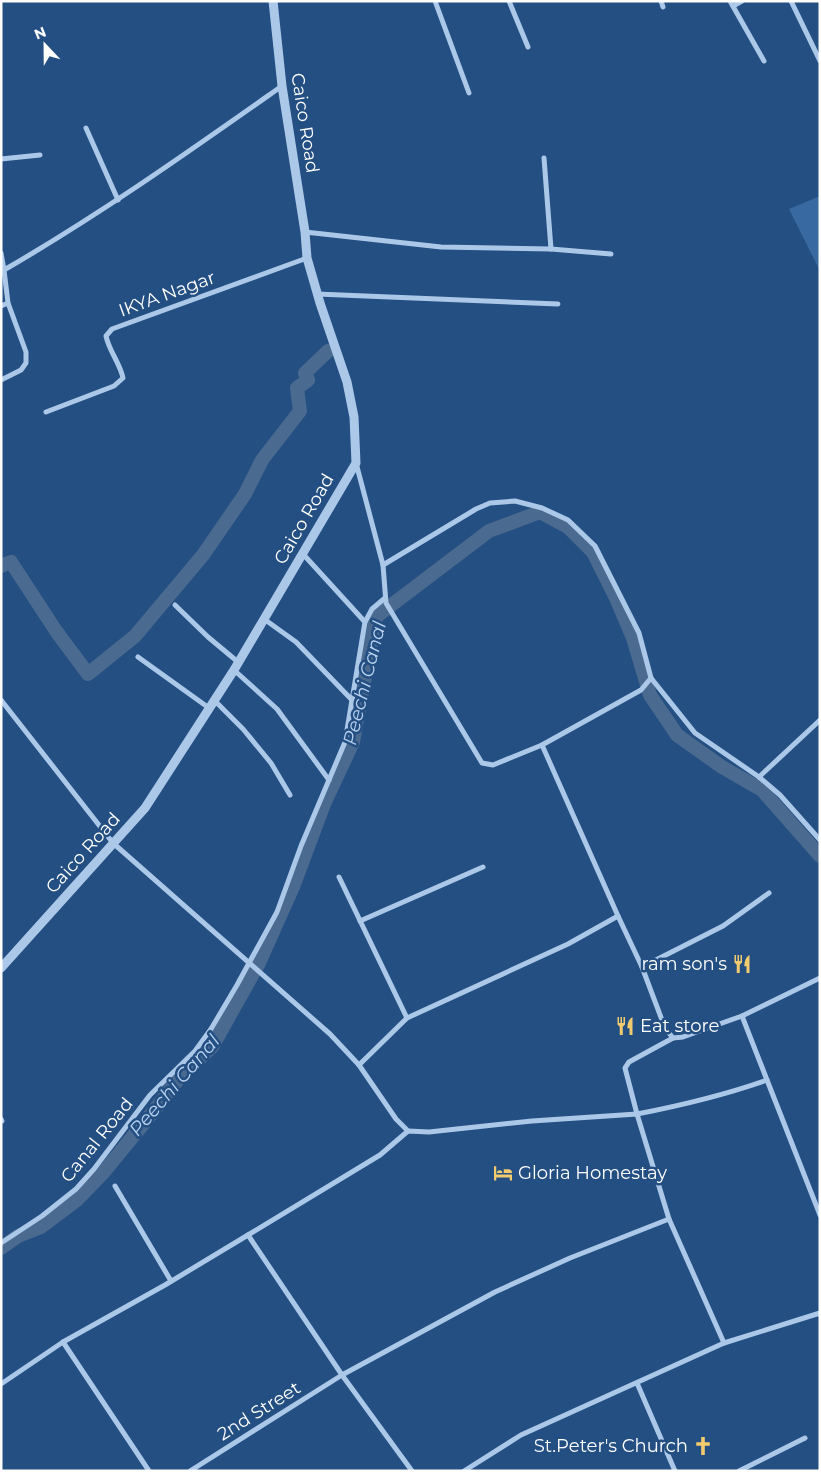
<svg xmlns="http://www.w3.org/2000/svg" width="821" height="1472" viewBox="0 0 821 1472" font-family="Montserrat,sans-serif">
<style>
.green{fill:#3869a0}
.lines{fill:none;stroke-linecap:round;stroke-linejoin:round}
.canal{stroke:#4b6a8f;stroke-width:14}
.minor{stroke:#acc8e8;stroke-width:5}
.tertiary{stroke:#acc8e8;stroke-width:9}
.labels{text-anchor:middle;stroke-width:5;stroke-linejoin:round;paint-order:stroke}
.street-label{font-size:18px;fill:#fff;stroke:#244f83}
.poi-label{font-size:18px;fill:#fff;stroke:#244f83;text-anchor:end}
.water-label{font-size:19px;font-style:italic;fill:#b8d2ef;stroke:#244f83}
</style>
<rect width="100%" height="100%" fill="#244f83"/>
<!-- green -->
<polygon class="green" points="820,196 820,271 789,209"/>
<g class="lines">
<!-- canal -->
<g class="canal">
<polyline points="1,566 11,562 56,631 88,674 135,636 203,555 245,494 262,460 300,411 297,388 308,380 305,373 328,351"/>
<polyline points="1,1248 18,1236 41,1227 77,1200 103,1173 148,1118 181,1076 212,1047 259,963 293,887 324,804 353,742 374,627 377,616 489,531 540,512 568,527 593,552 616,598 633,638 650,695 677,735 722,767 762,790 820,856"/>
</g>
<!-- minor -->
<g class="minor">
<polyline points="435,1 469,93"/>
<polyline points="509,1 528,47"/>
<polyline points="661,1 663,7"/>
<polyline points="730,1 764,61"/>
<polyline points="791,1 820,61"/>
<polyline points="733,6 742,1"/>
<polyline points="86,128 118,200"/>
<polyline points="544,158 551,249"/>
<polyline points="1,159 40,155"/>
<polyline points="305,232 441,247 551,249 611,254"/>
<polyline points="1,253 4,270"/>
<polyline points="317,294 558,304"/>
<path d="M1 306 8 303 4 270C101 214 191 150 282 86"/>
<polyline points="1,380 21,370 26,363 26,352 8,303"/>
<path d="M46 412 114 386 123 378C120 363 109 351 106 336L112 329 307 258"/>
<polyline points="356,463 383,565 386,603 482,763 493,765 542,745 641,690 651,678"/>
<polyline points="383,565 476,509 490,503 515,501 542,508 568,520 595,546 639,633 651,678 695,733 759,777 780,795 820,840"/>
<polyline points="175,605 208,637 238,662"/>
<polyline points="264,619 296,642 352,700"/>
<polyline points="365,622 372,609 385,598"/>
<polyline points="138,657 209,708"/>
<polyline points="234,670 277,709 329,780"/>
<polyline points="1,700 113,843 330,1034 359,1065 396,1119 408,1131"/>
<polyline points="214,700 243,729 271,763 290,795"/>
<polyline points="759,777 820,720"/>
<polyline points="339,877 407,1018 568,944 618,916 542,745"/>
<polyline points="618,916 642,967 665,1028 673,1038 683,1037 742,1016"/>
<polyline points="360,921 483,867"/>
<polyline points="642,967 723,926 769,893"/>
<path d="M673 1038 629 1062 625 1068 637 1114C683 1105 722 1096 767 1080L742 1016 820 978"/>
<polyline points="359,1065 407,1018"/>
<polyline points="767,1080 820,1215"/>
<polyline points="1,1119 2,1121"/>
<polyline points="115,1186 171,1281"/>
<polyline points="669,1219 724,1343"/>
<polyline points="1,1243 42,1216 76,1189 94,1169 150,1095 195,1051 211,1029 237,985 277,912 301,846 345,742 365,622 303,554"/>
<polyline points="63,1342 165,1285 248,1235 342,1375 412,1471"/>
<polyline points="637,1383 675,1471"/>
<polyline points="1,1384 63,1342 149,1471"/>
<polyline points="190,1471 342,1375 495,1292 570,1258 669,1219 637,1114 532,1121 429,1132 408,1131 380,1155 248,1235"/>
<polyline points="464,1471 521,1435 724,1343 820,1313"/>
<polyline points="739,1471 805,1438"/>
</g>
<!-- tertiary -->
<polyline class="tertiary" points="1,968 145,808 234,670 356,463 354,417 347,382 320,303 307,258 305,232 282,86 273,1"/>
</g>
<!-- icons -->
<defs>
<g id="restaurant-bare" transform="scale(1.5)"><path d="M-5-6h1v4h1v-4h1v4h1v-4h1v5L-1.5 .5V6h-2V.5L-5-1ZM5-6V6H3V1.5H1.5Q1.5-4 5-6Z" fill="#f2cb6f" stroke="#244f83" stroke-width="2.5" paint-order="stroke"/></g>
<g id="hotel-bare" transform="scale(1.5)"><path d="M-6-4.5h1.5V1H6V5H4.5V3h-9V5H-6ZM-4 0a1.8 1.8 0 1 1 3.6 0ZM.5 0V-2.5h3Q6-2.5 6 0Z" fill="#f2cb6f" stroke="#244f83" stroke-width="2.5" paint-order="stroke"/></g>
<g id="church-bare" transform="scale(1.5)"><path d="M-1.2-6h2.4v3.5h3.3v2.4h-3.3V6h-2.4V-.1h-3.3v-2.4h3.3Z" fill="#f2cb6f" stroke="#244f83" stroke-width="2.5" paint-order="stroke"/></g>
</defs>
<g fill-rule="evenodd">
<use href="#restaurant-bare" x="742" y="964"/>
<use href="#restaurant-bare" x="625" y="1026"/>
<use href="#hotel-bare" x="503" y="1173"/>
<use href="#church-bare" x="703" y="1446"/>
</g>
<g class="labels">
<!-- street labels -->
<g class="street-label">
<text transform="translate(305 123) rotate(81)" y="6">Caico Road</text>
<text transform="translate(167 294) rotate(-20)" y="6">IKYA Nagar</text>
<text transform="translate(304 519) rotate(-60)" y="6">Caico Road</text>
<text transform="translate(83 853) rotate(-48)" y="6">Caico Road</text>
<text transform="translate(97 1140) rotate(-51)" y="6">Canal Road</text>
<text transform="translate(259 1411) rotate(-32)" y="6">2nd Street</text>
</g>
<!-- poi labels -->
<g class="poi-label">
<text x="727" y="970">ram son's</text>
<text x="640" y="1032" text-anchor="start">Eat store</text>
<text x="518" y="1179" text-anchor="start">Gloria Homestay</text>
<text x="688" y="1452">St.Peter's Church</text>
</g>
<!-- water labels -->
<g class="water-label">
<text transform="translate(364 683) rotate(-76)" y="7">Peechi Canal</text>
<text transform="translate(174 1085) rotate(-49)" y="7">Peechi Canal</text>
</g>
</g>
<!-- border -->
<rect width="821" height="1472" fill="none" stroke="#ffffff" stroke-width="5"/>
<!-- north arrow -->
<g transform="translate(45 45) rotate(338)" stroke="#244f83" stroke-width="4" paint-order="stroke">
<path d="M0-4L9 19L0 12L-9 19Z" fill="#ffffff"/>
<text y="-8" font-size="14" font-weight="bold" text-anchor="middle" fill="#ffffff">N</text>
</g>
</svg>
